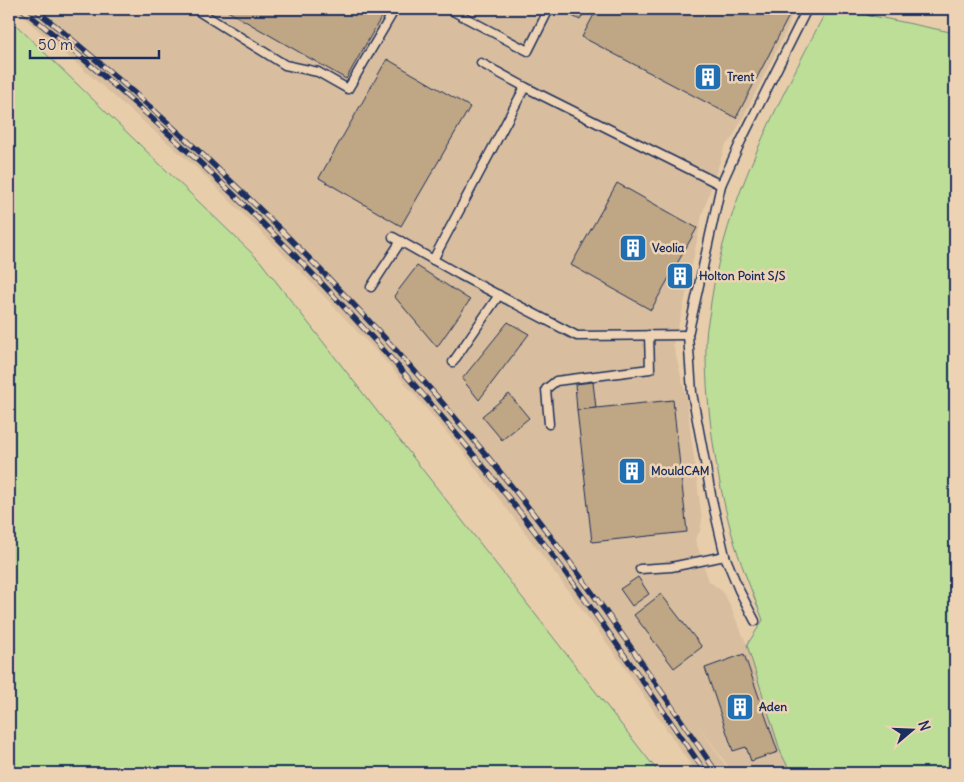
<svg xmlns="http://www.w3.org/2000/svg" width="964" height="782" viewBox="0 0 964 782" font-family="Delius,sans-serif">
<style>
.built{fill:#d8be9e}
.green{fill:#bdde97;stroke:#6c867a}
.building{fill:#bfa684;stroke:#1b2f5e}
.lines{fill:none;stroke-linecap:round;stroke-linejoin:round}
.service-casing{stroke:#1b2f5e;stroke-width:11}
.service{stroke:#edd3b4;stroke-width:8}
.rail-casing{stroke:#1b2f5e;stroke-width:5.5}
.rail{stroke:#edd3b4;stroke-width:4;stroke-dasharray:11;stroke-linecap:butt}
.labels{text-anchor:middle;stroke-width:5;stroke-linejoin:round;paint-order:stroke}
.poi-label{font-size:12px;font-weight:bold;fill:#1b2f5e;stroke:#edd3b4;text-anchor:start}
</style>
<rect width="100%" height="100%" fill="#e8cdab"/>
<filter id="ink" filterUnits="userSpaceOnUse"><feTurbulence type="fractalNoise" baseFrequency=".02" numOctaves="2"/><feDisplacementMap in="SourceGraphic" scale="10" xChannelSelector="R" yChannelSelector="G"/><feConvolveMatrix kernelMatrix="1 2 1 2 8 2 1 2 1" color-interpolation-filters="sRGB"/></filter>
<g filter="url(#ink)">
<!-- built -->
<polygon class="built" points="14,9 786,9 792,15 788,28 733,137 725,146 702,215 684,305 673,344 686,396 702,520 700,531 695,539 709,581 722,591 729,603 747,645 781,753 791,773 733,773 696,722 731,773 696,773 621,662 524,531 464,453 390,366 304,275 200,171"/>
<!-- green -->
<g class="green">
<path d="M840 9 955 33V773H791L781 753 747 645 763 620C752 591 739 561 731 531 715 470 705 403 706 340 706 327 710 315 711 302 726 199 777 106 824 15Z"/>
<polygon points="15,24 260,261 659,773 9,773 9,32"/>
</g>
<!-- building -->
<g class="building">
<polygon points="224,9 386,9 346,79"/>
<polygon points="559,9 586,9 580,20"/>
<polygon points="597,9 776,9 789,16 736,118 582,37"/>
<polygon points="387,59 470,107 401,226 319,178"/>
<polygon points="617,183 697,228 651,310 571,265"/>
<polygon points="417,266 470,300 437,347 394,296"/>
<polygon points="508,322 529,334 479,400 462,379"/>
<polygon points="593,382 596,408 577,410 575,384"/>
<polygon points="509,394 529,418 502,440 482,416"/>
<polygon points="673,400 687,532 592,542 577,410"/>
<polygon points="638,577 649,594 632,606 620,589"/>
<polygon points="661,594 702,647 674,668 634,615"/>
<polygon points="744,654 778,752 751,761 746,747 733,751 705,668"/>
</g>
<g class="lines">
<!-- service casing -->
<g class="service-casing">
<g id="service">
<polyline points="195,9 285,65 318,72 348,89 395,9"/>
<polyline points="449,9 528,51 549,9"/>
<polyline points="866,9 871,11"/>
<polyline points="481,63 525,87 721,185"/>
<polyline points="393,237 460,275 577,336 688,335"/>
<polyline points="433,260 525,87"/>
<polyline points="371,287 401,241"/>
<polyline points="453,362 499,295"/>
<polyline points="549,424 546,389 556,381 650,369 649,335"/>
<polyline points="640,569 671,567 725,556"/>
<polyline points="755,621 739,590 725,556 712,500 692,393 688,335 721,185 741,141 807,9"/>
</g>
</g>
<!-- service -->
<use href="#service" class="service"/>
<!-- rail casing -->
<g class="rail-casing">
<g id="rail">
<path d="M22 9C208 156 380 333 526 520 589 602 647 688 706 773"/>
<path d="M35 9C219 159 389 328 535 516 599 599 658 686 717 773"/>
</g>
</g>
<!-- rail -->
<use href="#rail" class="rail"/>
</g>
</g>
<!-- icons -->
<defs>
<g id="building-square" transform="scale(1.4375)"><rect x="-9" y="-9" width="18" height="18" rx="4" fill="#1f6fb2" stroke="#edd3b4"/><path d="M-4-6H4V6H1V3H-1V6H-4ZM-2.5-4.3h1.7v1.8h-1.7ZM.8-4.3h1.7v1.8H.8ZM-2.5-1h1.7V.8h-1.7ZM.8-1h1.7V.8H.8Z" fill="#fff"/></g>
</defs>
<g fill-rule="evenodd">
<use href="#building-square" x="708" y="77"/>
<use href="#building-square" x="633" y="248"/>
<use href="#building-square" x="680" y="276"/>
<use href="#building-square" x="632" y="471"/>
<use href="#building-square" x="740" y="707"/>
</g>
<g class="labels">
<!-- poi labels -->
<g class="poi-label">
<text x="727" y="81">Trent</text>
<text x="652" y="252">Veolia</text>
<text x="699" y="280">Holton Point S/S</text>
<text x="651" y="475">MouldCAM</text>
<text x="759" y="711">Aden</text>
</g>
</g>
<!-- margin -->
<rect width="964" height="782" fill="none" stroke="#edd3b4" stroke-width="30"/>
<rect x="15" y="15" width="934" height="752" fill="none" stroke="#1b2f5e" stroke-width="2" filter="url(#ink)"/>
<!-- north arrow -->
<g transform="translate(912 730) rotate(71)" stroke="#edd3b4" stroke-width="4" paint-order="stroke">
<path d="M0-4L9 19L0 12L-9 19Z" fill="#1b2f5e"/>
<text y="-8" font-size="14" font-weight="bold" text-anchor="middle" fill="#1b2f5e">N</text>
</g>
<!-- scale -->
<path d="M30 50v8h129v-8" fill="none" stroke="#1b2f5e" stroke-width="2.5"/>
<text x="38" y="50" font-size="15" fill="#1b2f5e" stroke="#edd3b4" stroke-width="4" paint-order="stroke">50 m</text>
</svg>
